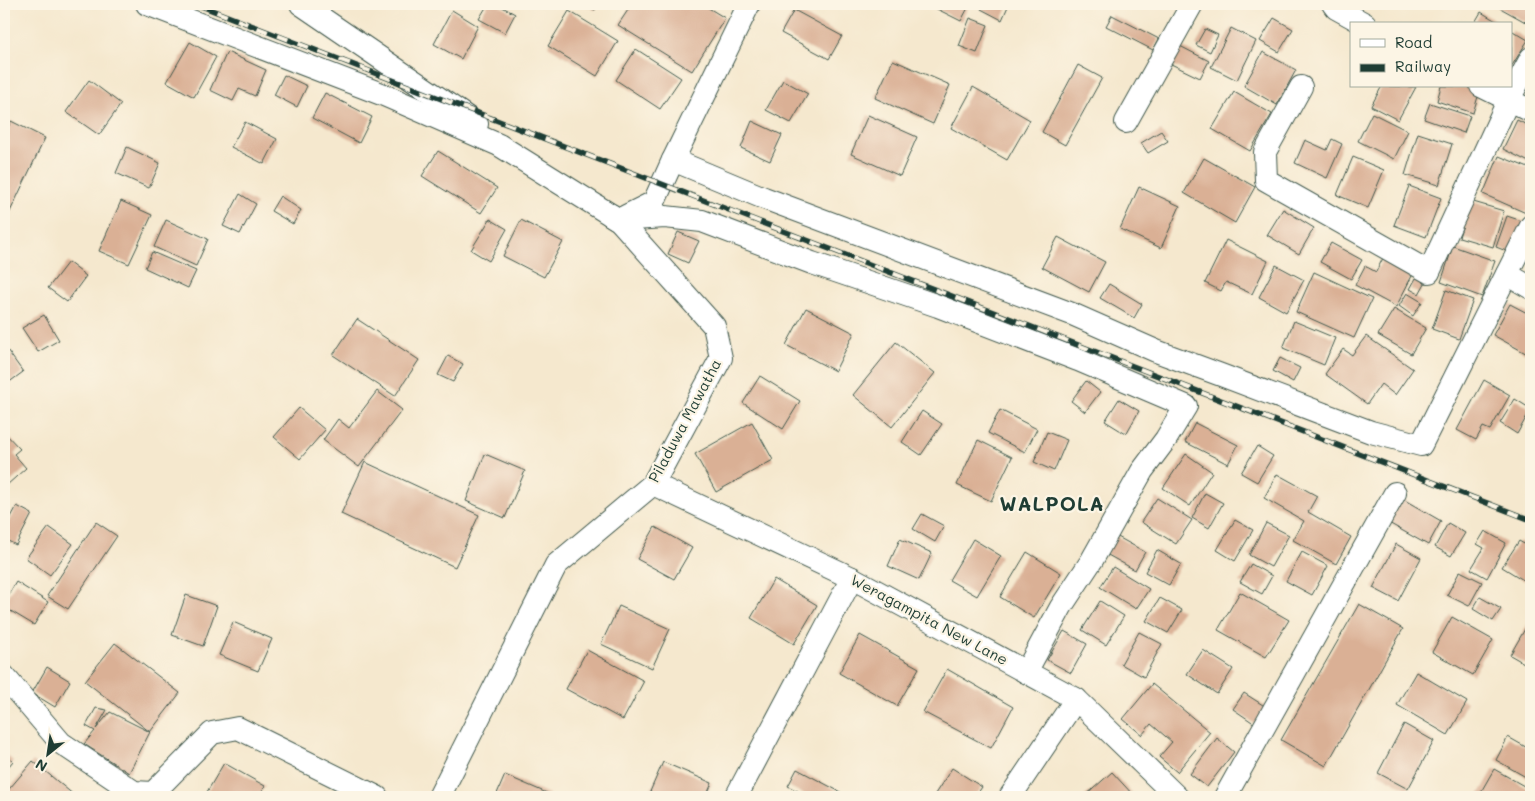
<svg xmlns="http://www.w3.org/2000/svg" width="1535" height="801" viewBox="0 0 1535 801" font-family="Mali,sans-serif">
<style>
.building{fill:#dab095}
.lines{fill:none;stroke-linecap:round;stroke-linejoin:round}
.street-casing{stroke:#3f574b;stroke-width:24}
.street{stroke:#fff;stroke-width:22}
.rail-casing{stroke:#1f3d34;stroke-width:5.5}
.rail{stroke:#fcf5e5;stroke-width:4;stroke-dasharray:11;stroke-linecap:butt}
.labels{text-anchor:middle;stroke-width:4.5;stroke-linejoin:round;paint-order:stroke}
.street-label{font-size:15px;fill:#1f3d34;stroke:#fcf5e5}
.district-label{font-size:20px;font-weight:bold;letter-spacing:1px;fill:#1f3d34;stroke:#fcf5e5}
</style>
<rect width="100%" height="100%" fill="#fcf5e5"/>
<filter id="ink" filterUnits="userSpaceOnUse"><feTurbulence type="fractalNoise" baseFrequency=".02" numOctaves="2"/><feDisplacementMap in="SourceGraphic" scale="10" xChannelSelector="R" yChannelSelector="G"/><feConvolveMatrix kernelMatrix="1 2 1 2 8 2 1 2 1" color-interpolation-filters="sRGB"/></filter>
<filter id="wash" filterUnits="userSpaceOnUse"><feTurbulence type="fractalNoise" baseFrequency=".0096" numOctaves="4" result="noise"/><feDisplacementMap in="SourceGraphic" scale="20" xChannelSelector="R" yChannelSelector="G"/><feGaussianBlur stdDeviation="1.12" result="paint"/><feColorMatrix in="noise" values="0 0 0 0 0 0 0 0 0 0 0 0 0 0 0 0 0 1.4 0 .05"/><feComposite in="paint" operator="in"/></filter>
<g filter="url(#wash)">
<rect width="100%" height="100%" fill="#f5e8ce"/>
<g id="blocks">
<!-- building -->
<g class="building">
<polygon points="366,4 380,4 377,10"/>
<polygon points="488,4 497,4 515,14 505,33 479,19"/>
<polygon points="583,4 599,4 595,10"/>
<polygon points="632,4 702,4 725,18 692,71 618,25"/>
<polygon points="927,4 970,4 961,21"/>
<polygon points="983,4 1009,4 1002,20 981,9"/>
<polygon points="1493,4 1531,4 1531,20 1529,24"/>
<polygon points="452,10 478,26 461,59 434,44"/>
<polygon points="794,10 842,36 829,59 781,33"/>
<polygon points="569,11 618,41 597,76 548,46"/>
<polygon points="1481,12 1501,24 1474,24"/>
<polygon points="1112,15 1159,39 1153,50 1106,26"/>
<polygon points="970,18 988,25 977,53 959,46"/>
<polygon points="1274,18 1293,29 1279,52 1260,41"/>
<polygon points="1231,28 1256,41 1237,80 1211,67"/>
<polygon points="1205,29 1218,35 1210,52 1196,45"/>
<polygon points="1511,30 1528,40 1511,67"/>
<polygon points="190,42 216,57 194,97 167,82"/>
<polygon points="1178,45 1209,61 1200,78 1169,63"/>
<polygon points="636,49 681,78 660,109 616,80"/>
<polygon points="227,52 266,70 255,96 239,89 233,101 210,90"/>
<polygon points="1263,52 1296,70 1277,105 1244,86"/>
<polygon points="893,60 950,85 933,124 875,98"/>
<polygon points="1078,65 1102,78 1065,145 1042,132"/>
<polygon points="284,75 307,86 297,107 274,95"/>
<polygon points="89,80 121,104 99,135 66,112"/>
<polygon points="783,80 808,94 791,123 766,110"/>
<polygon points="1382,86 1416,87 1398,120 1371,106"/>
<polygon points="1441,86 1469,86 1480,90 1473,113 1437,101"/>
<polygon points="973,87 1030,120 1007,160 951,128"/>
<polygon points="1234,92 1272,114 1250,151 1212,129"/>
<polygon points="325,93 372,117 359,143 312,118"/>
<polygon points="1430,103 1470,116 1464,133 1424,119"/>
<polygon points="1372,113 1408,131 1394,159 1358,141"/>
<polygon points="868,115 917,137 900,176 851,154"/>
<polygon points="1517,120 1531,127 1531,163 1503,149"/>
<polygon points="11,121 45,138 7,218 4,217 4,135"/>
<polygon points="752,121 782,135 770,161 741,148"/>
<polygon points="245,122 277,139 264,164 231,147"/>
<polygon points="1161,131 1168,141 1148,153 1141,143"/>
<polygon points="1418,133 1452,144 1439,185 1405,175"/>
<polygon points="1332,139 1342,144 1327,178 1295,163 1305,140 1327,150"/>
<polygon points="127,147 160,163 149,188 116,173"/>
<polygon points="438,151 497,188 481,213 422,176"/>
<polygon points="1499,156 1531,169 1531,201 1526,213 1483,194"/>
<polygon points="1353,157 1384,170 1368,208 1337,195"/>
<polygon points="1204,158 1255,187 1235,223 1184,193"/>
<polygon points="1409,186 1441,198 1426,237 1394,225"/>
<polygon points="1139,187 1180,206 1161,248 1120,229"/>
<polygon points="240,194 256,204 240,234 223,226"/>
<polygon points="280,196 301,210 293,224 271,211"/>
<polygon points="121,201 152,215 129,264 99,251"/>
<polygon points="1470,201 1504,211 1493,247 1459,237"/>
<polygon points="1283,209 1314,228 1299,254 1267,235"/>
<polygon points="1507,216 1525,222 1514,254 1496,247"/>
<polygon points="490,219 507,229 489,261 471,250"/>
<polygon points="166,220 208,239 196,266 154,247"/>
<polygon points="521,220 563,242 544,277 503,256"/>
<polygon points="678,232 699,241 688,263 668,254"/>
<polygon points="1058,237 1105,262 1089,292 1042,267"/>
<polygon points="1226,240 1268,261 1252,294 1226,282 1221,291 1205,283"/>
<polygon points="1331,243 1362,260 1351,279 1320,262"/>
<polygon points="1453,246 1495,261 1482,297 1441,282"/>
<polygon points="152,252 196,271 188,288 145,268"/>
<polygon points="1385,254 1415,270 1396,307 1355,285 1365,266 1376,272"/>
<polygon points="68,262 86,276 67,302 48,288"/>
<polygon points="1276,265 1304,280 1286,312 1259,297"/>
<polygon points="1420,271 1429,276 1419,294 1410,289"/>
<polygon points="1314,272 1372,299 1354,338 1296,312"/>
<polygon points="1109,284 1142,304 1134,318 1100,298"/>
<polygon points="1446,290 1473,300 1459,339 1432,329"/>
<polygon points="1407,293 1422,302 1413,316 1399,306"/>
<polygon points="1510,304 1531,315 1531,356 1493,335"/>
<polygon points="806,308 854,333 835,371 786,345"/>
<polygon points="1394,309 1426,328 1411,354 1378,335"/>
<polygon points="44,315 59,340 38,352 22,328"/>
<polygon points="357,319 419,360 395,396 333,355"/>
<polygon points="1294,321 1335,338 1324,365 1283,348"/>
<polygon points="1366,336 1413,369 1395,395 1381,384 1367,404 1325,374 1343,349 1352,355"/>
<polygon points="896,342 935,373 892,427 853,395"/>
<polygon points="5,347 23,372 8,383 4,377 4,348"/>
<polygon points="448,356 463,364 453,382 438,375"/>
<polygon points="1280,358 1300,368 1293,382 1273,371"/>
<polygon points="760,376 800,401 783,429 743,403"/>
<polygon points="1484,380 1510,395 1490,430 1483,427 1476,440 1457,430"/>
<polygon points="1086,381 1100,392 1085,412 1071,401"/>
<polygon points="377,391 402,410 359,467 323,440 338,419 349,428"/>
<polygon points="1119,399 1139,411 1126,434 1105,421"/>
<polygon points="1515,399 1531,409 1517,434 1500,423"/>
<polygon points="299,408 325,430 300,459 274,437"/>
<polygon points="1000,410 1037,429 1025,452 988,433"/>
<polygon points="922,411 942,424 921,455 902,442"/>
<polygon points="752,422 773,460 716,492 695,454"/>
<polygon points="1195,423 1238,445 1228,464 1185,442"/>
<polygon points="4,432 20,449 14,454 26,468 7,485 4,482"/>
<polygon points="1047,432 1067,440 1054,471 1034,462"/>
<polygon points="978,440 1012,457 991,501 957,485"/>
<polygon points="1257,446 1273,456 1257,482 1241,473"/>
<polygon points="485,454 525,471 505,518 466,501"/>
<polygon points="1186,454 1212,472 1190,506 1163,488"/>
<polygon points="365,462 479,515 455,567 341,514"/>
<polygon points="1277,474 1317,496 1308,512 1351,537 1336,564 1293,540 1304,521 1264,498"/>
<polygon points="1205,493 1223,503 1209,528 1192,518"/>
<polygon points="1157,498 1192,520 1176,544 1141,522"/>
<polygon points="1401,498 1441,521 1428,545 1387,522"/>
<polygon points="17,506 32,514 16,545 4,539 4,530"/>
<polygon points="922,514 944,526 935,542 913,529"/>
<polygon points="1235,520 1253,530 1235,561 1217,550"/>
<polygon points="96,522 117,536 68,609 47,596"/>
<polygon points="1266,523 1289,535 1271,567 1249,555"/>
<polygon points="1448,523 1465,533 1451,556 1435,547"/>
<polygon points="49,527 73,544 50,575 26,558"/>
<polygon points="655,527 692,548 674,579 637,559"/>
<polygon points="1485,531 1506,543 1487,578 1471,569 1484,548 1477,544"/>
<polygon points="1116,536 1145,552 1135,570 1106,554"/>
<polygon points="900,539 932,553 919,580 888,566"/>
<polygon points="973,539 1001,556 977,596 949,580"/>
<polygon points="1519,541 1531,548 1531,571 1525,581 1502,567"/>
<polygon points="1396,544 1421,558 1398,601 1373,588"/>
<polygon points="1157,550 1181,564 1169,585 1145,572"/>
<polygon points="1027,552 1061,573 1034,618 1000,597"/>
<polygon points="1302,552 1328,566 1312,595 1286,581"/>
<polygon points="1251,564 1272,576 1262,594 1240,582"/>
<polygon points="1113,567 1149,589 1136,609 1100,587"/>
<polygon points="1460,571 1482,582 1469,606 1447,595"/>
<polygon points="774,579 817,605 794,644 751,618"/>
<polygon points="16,582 48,602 34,625 4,607 4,602"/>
<polygon points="1240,592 1289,620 1266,657 1218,630"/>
<polygon points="186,595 217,606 203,646 172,635"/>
<polygon points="1480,597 1501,609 1493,621 1473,609"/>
<polygon points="1160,598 1182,610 1168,633 1146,621"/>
<polygon points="1100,601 1124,616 1106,645 1082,630"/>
<polygon points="1359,604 1403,629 1326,766 1281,740"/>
<polygon points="619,606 670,629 652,668 601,644"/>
<polygon points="1452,617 1493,640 1473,675 1432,652"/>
<polygon points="233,622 272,639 258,671 219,655"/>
<polygon points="1529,622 1531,623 1531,667 1510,655"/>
<polygon points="1064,631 1087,644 1071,673 1047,660"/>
<polygon points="1139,632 1162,644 1144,677 1121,664"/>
<polygon points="860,635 919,668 897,706 839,673"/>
<polygon points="115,643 180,693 150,732 85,681"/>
<polygon points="587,650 644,681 623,720 566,689"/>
<polygon points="1203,650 1233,669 1217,694 1187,674"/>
<polygon points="47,667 70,681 55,707 32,693"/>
<polygon points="947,669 1013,707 991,748 923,712"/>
<polygon points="1416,672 1467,702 1448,735 1397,705"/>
<polygon points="1152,684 1210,732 1177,772 1159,757 1172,742 1151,724 1142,735 1123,719"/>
<polygon points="1244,693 1266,707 1255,724 1233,709"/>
<polygon points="96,708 107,710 96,729 110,712 150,732 129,773 84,744 95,731 86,726"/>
<polygon points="1404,724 1434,741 1408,789 1378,773"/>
<polygon points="1508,737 1531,750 1531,780 1496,760"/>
<polygon points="1217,738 1234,752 1207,787 1190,774"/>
<polygon points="4,753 13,761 4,772"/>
<polygon points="33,761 75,796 73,797 4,797 4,795"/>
<polygon points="663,762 712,783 706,797 657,797 649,794"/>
<polygon points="224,763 265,786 258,797 204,797"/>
<polygon points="952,768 982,787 975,797 933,797"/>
<polygon points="797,769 844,794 842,797 809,797 788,786"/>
<polygon points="1494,769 1531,790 1531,797 1478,797"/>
<polygon points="1112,772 1135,797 1084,797"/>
<polygon points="505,775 549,794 548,797 499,797 496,796"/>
</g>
</g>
</g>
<g filter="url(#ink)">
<use href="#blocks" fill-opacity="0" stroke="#3f574b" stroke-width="1"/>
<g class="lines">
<!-- street casing -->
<g class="street-casing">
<g id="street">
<polyline points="147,4 384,95 499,145 619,220 665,217 702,221 812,263 938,306 1078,360 1186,406 1166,439 1142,471 1092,560 1061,607 1026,672"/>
<polyline points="301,4 477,124"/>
<polyline points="1333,4 1336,8 1365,24"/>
<polyline points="1481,86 1531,111"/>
<polyline points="1301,87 1265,152 1266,180 1429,272 1508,101 1531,58"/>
<polyline points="1126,122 1192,4"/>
<polyline points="673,160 764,198 1072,314 1156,351 1221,375 1371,432 1421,445 1531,226"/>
<polyline points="626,216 654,202 673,160 749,4"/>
<polyline points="1507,274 1531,288"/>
<polyline points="653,484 852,578 1076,699 1177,797"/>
<polyline points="4,676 61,743 134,792 153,793 212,733 238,728 377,797"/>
<polyline points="439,797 556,565 653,484 721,358 714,326 619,220 611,215"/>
<polyline points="736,797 852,578"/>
<polyline points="1010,797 1076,699"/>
<polyline points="1225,797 1395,493"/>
</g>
</g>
<!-- street -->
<use href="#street" class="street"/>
<!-- rail casing -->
<g class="rail-casing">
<polyline id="rail" points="196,4 1531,520"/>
</g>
<!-- rail -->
<use href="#rail" class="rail"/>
</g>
</g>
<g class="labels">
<!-- street labels -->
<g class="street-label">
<text transform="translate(685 421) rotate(-62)" y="5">Piladuwa Mawatha</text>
<text transform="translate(929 620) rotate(28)" y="5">Weragampita New Lane</text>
</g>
<!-- district labels -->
<g class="district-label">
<text x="1052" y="511">WALPOLA</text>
</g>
</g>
<!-- margin -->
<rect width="1535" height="801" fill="none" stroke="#fcf5e5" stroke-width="20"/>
<!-- legend -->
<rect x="1350" y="22" width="162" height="65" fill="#fcf5e5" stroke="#a4ab9e"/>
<rect x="1360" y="39" width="25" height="8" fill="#ffffff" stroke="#a4ab9e"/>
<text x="1395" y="48" font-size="15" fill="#1f3d34">Road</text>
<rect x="1360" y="64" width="25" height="8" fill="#1f3d34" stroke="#a4ab9e"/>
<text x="1395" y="72" font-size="15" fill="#1f3d34">Railway</text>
<!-- north arrow -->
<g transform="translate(48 754) rotate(210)" stroke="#fcf5e5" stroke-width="4" paint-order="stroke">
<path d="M0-4L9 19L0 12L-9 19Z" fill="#1f3d34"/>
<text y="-8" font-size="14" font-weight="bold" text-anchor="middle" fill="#1f3d34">N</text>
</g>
</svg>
